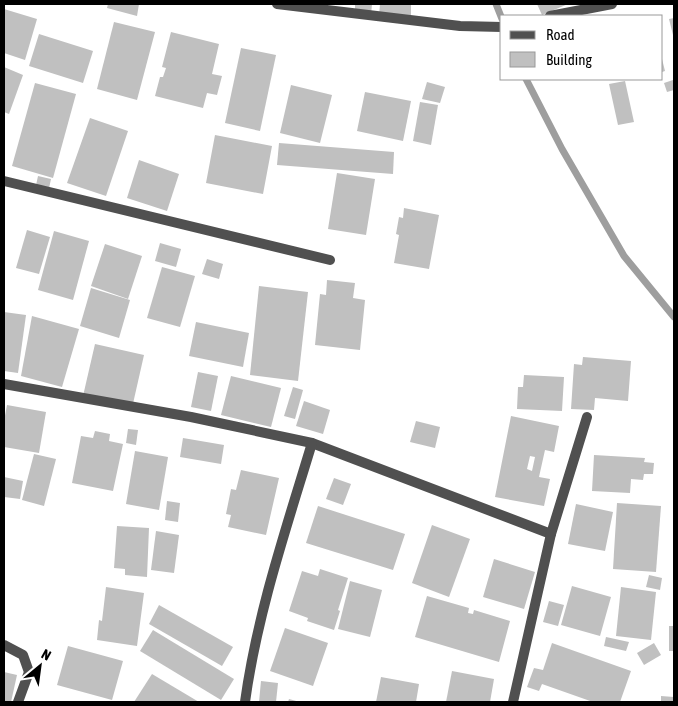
<svg xmlns="http://www.w3.org/2000/svg" width="678" height="706" viewBox="0 0 678 706" font-family="'Asap Condensed',sans-serif">
<style>
.lines{fill:none;stroke-linecap:round;stroke-linejoin:round}
.stream{stroke:#9e9e9e;stroke-width:7}
.building{fill:#c0c0c0;fill-rule:evenodd}
.street{stroke:#505050;stroke-width:10}
</style>
<rect width="100%" height="100%" fill="#fff"/>
<g class="lines">
<!-- stream -->
<g class="stream">
<polyline points="496,4 502,19"/>
<polyline points="526,79 562,149 624,256 674,317"/>
</g>
</g>
<!-- building -->
<g class="building">
<polygon points="108,4 139,4 137,16 107,8"/>
<polygon points="355,4 372,4 371,15 355,14"/>
<polygon points="380,4 411,4 411,18 379,16"/>
<polygon points="537,4 568,4 542,15"/>
<polygon points="4,9 37,19 25,60 4,53"/>
<polygon points="674,18 674,39 669,19"/>
<polygon points="114,22 155,32 137,100 97,89"/>
<polygon points="171,32 219,44 212,74 222,76 217,95 207,93 203,108 155,96 160,77 163,77 166,68 162,67"/>
<polygon points="39,34 93,51 83,83 29,66"/>
<polygon points="241,48 276,55 260,131 225,123"/>
<polygon points="662,59 665,71 662,72"/>
<polygon points="4,67 23,75 9,114 4,112"/>
<polygon points="673,80 674,90 667,92 664,83"/>
<polygon points="625,81 634,122 618,125 609,84"/>
<polygon points="427,82 445,87 440,103 422,99"/>
<polygon points="35,83 76,94 53,178 12,166"/>
<polygon points="291,85 332,95 320,143 280,133"/>
<polygon points="365,92 411,101 403,141 357,131"/>
<polygon points="420,102 438,105 431,145 413,141"/>
<polygon points="90,118 128,131 106,196 67,183"/>
<polygon points="215,135 272,146 263,194 206,183"/>
<polygon points="279,143 394,152 393,174 277,165"/>
<polygon points="139,160 179,174 167,211 127,198"/>
<polygon points="337,173 375,179 366,235 328,229"/>
<polygon points="38,176 51,179 48,193 35,190"/>
<polygon points="404,208 439,215 429,269 394,263 399,235 396,234 399,217 403,218"/>
<polygon points="27,230 50,237 39,274 16,268"/>
<polygon points="54,231 89,241 73,300 38,290"/>
<polygon points="160,243 181,249 176,267 155,261"/>
<polygon points="105,244 142,256 128,299 91,286"/>
<polygon points="207,259 223,264 219,279 202,274"/>
<polygon points="162,267 195,276 180,327 147,318"/>
<polygon points="327,280 355,283 353,298 365,300 360,350 315,345 320,294 326,295"/>
<polygon points="259,286 308,292 298,381 250,375"/>
<polygon points="91,288 130,300 119,338 80,326"/>
<polygon points="4,312 26,315 18,373 4,371"/>
<polygon points="32,316 79,329 62,387 21,376"/>
<polygon points="196,322 249,333 243,367 189,356"/>
<polygon points="95,344 144,355 132,408 83,396"/>
<polygon points="583,357 631,361 628,401 595,398 594,410 571,409 574,364 582,365"/>
<polygon points="198,372 218,376 211,411 191,407"/>
<polygon points="524,375 564,377 562,411 517,409 518,387 523,387"/>
<polygon points="231,376 281,388 271,427 221,415"/>
<polygon points="293,387 303,390 295,419 284,416"/>
<polygon points="304,401 330,410 323,434 296,426"/>
<polygon points="7,405 46,412 39,453 4,447 4,421"/>
<path d="M511 416 559 426 554 452 545 450 539 477 550 479 544 506 495 497ZM530 456 535 457 532 471 527 469Z"/>
<polygon points="416,421 440,427 435,448 410,442"/>
<polygon points="128,429 138,430 136,445 126,443"/>
<polygon points="95,431 110,434 109,441 123,444 113,491 72,483 81,436 93,438"/>
<polygon points="183,438 224,445 221,464 180,457"/>
<polygon points="135,451 168,457 159,510 126,504"/>
<polygon points="34,454 56,459 44,506 22,500"/>
<polygon points="594,455 645,458 644,462 654,463 653,474 644,474 643,480 631,479 630,493 592,491"/>
<polygon points="241,470 279,478 266,535 228,527 231,515 226,514 231,489 236,490"/>
<polygon points="4,477 23,481 20,499 4,497"/>
<polygon points="334,478 351,484 343,505 326,499"/>
<polygon points="167,501 180,503 178,522 165,520"/>
<polygon points="617,503 661,506 656,572 613,569"/>
<polygon points="576,504 613,512 605,551 568,544"/>
<polygon points="318,506 405,534 393,570 306,543"/>
<polygon points="432,525 470,539 449,597 412,583"/>
<polygon points="117,526 149,528 147,577 125,575 125,569 114,568"/>
<polygon points="156,531 179,535 174,573 151,570"/>
<polygon points="494,559 535,572 524,609 483,597"/>
<polygon points="320,569 348,578 338,610 340,611 334,630 307,621 308,618 289,611 302,571 318,576"/>
<polygon points="649,575 662,578 660,590 646,587"/>
<polygon points="350,581 382,590 370,637 338,629"/>
<polygon points="572,586 611,597 600,636 561,625"/>
<polygon points="106,587 144,593 137,646 97,640 99,620 102,621"/>
<polygon points="621,587 656,592 651,640 616,636"/>
<polygon points="427,596 469,608 468,613 473,614 474,610 510,621 499,662 415,637"/>
<polygon points="549,601 564,605 558,626 543,622"/>
<polygon points="159,605 233,647 222,666 149,624"/>
<rect x="669" y="626" width="5" height="25"/>
<polygon points="285,628 328,643 313,686 270,671"/>
<polygon points="153,630 234,679 221,700 140,651"/>
<polygon points="606,637 629,642 626,651 604,646"/>
<polygon points="552,643 631,671 620,702 593,702 542,684 539,691 527,687 534,668 543,670"/>
<polygon points="654,643 661,655 644,665 637,653"/>
<polygon points="68,646 123,661 112,700 57,685"/>
<polygon points="452,671 494,679 490,702 446,702"/>
<polygon points="4,672 17,675 11,702 4,702"/>
<polygon points="152,674 199,702 134,702"/>
<polygon points="381,677 419,684 416,702 376,702"/>
<polygon points="261,681 278,683 276,702 259,702"/>
<polygon points="661,696 674,697 674,702 661,702"/>
<polygon points="289,699 300,702 288,702"/>
</g>
<g class="lines">
<!-- street -->
<g class="street">
<polyline points="277,4 460,26 502,27"/>
<polyline points="550,16 612,4"/>
<polyline points="4,181 330,260"/>
<polyline points="4,384 191,417 312,443 551,534"/>
<polyline points="4,645 23,655 29,672 18,702"/>
<path d="M245 702C257 614 286 529 312 443"/>
<polyline points="513,702 551,534 587,417"/>
</g>
</g>
<!-- border -->
<rect width="678" height="706" fill="none" stroke="#000000" stroke-width="10"/>
<!-- legend -->
<rect x="500" y="15" width="162" height="65" fill="#ffffff" stroke="#999999"/>
<rect x="510" y="31" width="25" height="8" fill="#505050" stroke="#999999"/>
<text x="546" y="40" font-size="15" fill="#000000">Road</text>
<rect x="510" y="52" width="25" height="15" fill="#c0c0c0" stroke="#999999"/>
<text x="546" y="65" font-size="15" fill="#000000">Building</text>
<!-- north arrow -->
<g transform="translate(40 666) rotate(29)" stroke="#ffffff" stroke-width="4" paint-order="stroke">
<path d="M0-4L9 19L0 12L-9 19Z" fill="#000000"/>
<text y="-8" font-size="14" font-weight="bold" text-anchor="middle" fill="#000000">N</text>
</g>
</svg>
